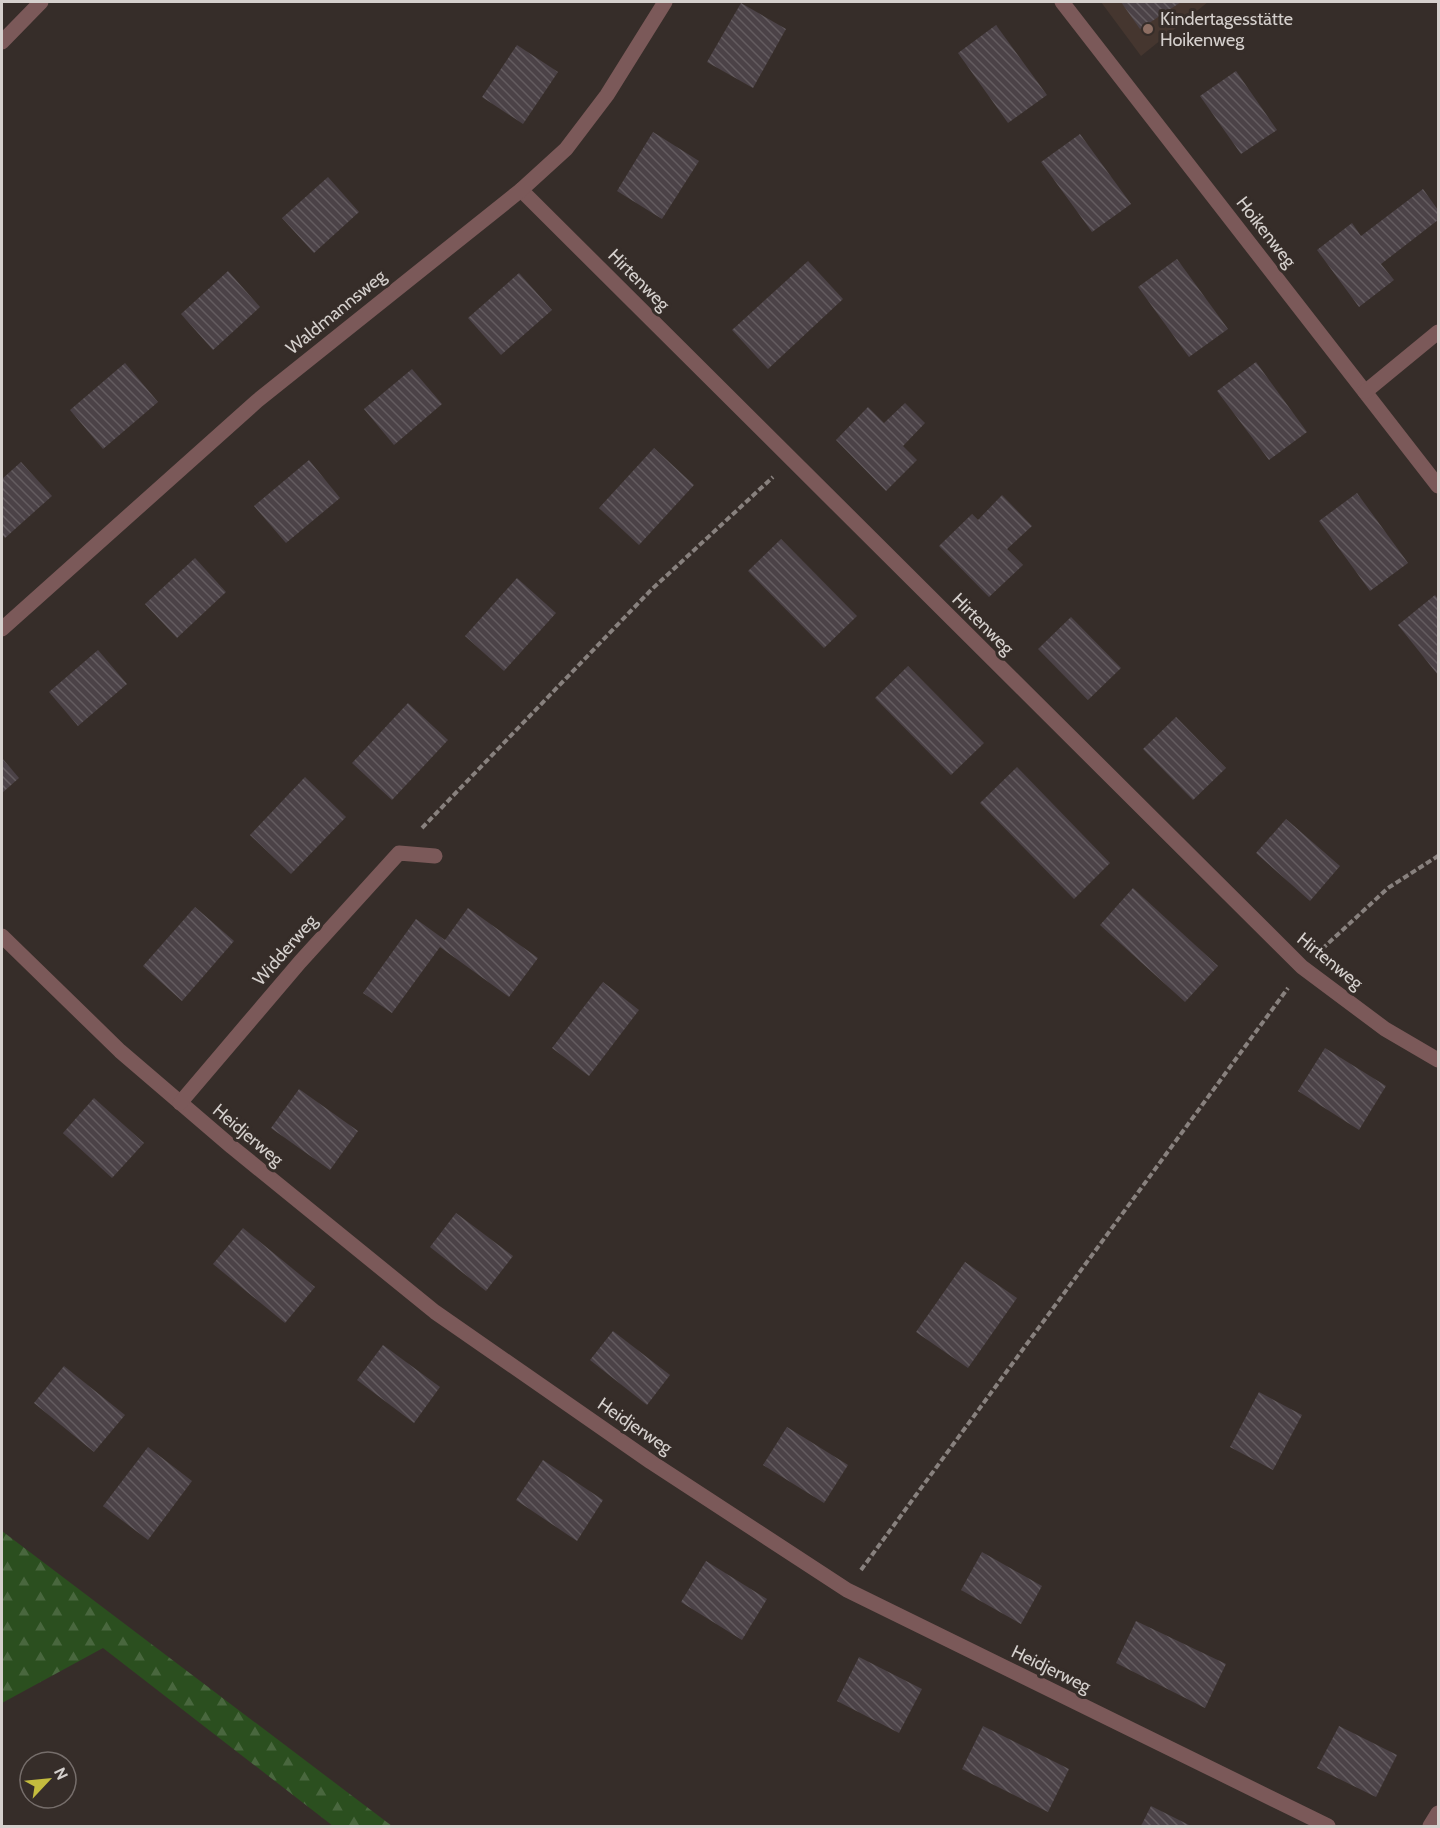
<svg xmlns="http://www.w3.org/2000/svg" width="1440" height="1828" viewBox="0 0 1440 1828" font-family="Cabin,sans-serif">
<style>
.built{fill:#45362f}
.forest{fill:url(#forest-firs)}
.building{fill:url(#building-back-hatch)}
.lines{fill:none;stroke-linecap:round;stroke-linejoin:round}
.path{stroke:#88817e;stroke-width:4;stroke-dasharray:6 3;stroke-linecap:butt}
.minor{stroke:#7b5959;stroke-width:15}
.education-dot{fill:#8d6e63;stroke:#362d29;stroke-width:2}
.labels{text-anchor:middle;stroke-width:6;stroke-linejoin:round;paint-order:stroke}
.poi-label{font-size:18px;fill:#d5d0cd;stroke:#362d29;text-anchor:start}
.street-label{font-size:18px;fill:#d5d0cd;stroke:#362d29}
</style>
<defs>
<pattern id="forest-firs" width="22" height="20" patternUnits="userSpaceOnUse" patternTransform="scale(1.5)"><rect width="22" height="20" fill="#2b4f1f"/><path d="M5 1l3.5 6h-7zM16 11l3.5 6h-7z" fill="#49673e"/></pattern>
<pattern id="building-back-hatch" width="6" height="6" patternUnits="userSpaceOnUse" patternTransform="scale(1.5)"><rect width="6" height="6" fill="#4b4247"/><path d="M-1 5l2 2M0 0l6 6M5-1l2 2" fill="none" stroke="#645c60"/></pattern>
</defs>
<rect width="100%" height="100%" fill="#362d29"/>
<!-- built -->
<polygon class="built" points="1101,2 1208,2 1141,56"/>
<!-- forest -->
<polygon class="forest" points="2,1531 392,1826 333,1826 103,1648 2,1703"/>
<!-- building -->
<g class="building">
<polygon points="1121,2 1181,2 1140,29"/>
<polygon points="741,3 786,29 753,88 707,62"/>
<polygon points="996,25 1047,95 1008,123 958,53"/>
<polygon points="517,45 558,72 523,124 482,97"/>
<polygon points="1236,71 1277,130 1241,154 1200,96"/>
<polygon points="653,132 699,161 662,219 617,191"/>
<polygon points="1080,134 1131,204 1092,232 1041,162"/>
<polygon points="328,177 359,212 314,253 282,218"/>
<polygon points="1423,189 1438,210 1438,220 1381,264 1394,280 1359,307 1317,250 1352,223 1361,236"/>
<polygon points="1177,259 1228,329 1189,357 1138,287"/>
<polygon points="808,261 843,299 768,369 732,330"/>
<polygon points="228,271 260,307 213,350 181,314"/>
<polygon points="519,273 552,310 501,355 468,318"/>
<polygon points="1256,362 1307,432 1269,460 1217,391"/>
<polygon points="125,363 158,402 103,449 70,410"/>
<polygon points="412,369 442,404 394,445 364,409"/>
<polygon points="905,403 925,423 903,446 917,460 886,491 836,440 868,407 884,423"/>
<polygon points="654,448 694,485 639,545 599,508"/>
<polygon points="309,460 340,498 286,543 254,506"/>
<polygon points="21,462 52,496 5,538 2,534 2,479"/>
<polygon points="1357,493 1408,563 1370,591 1319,521"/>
<polygon points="1002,495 1032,526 1007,549 1023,565 989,597 939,546 972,514 978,520"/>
<polygon points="781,539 857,616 824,648 748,571"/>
<polygon points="195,558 226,592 177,638 145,604"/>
<polygon points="517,578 556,613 504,671 465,636"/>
<polygon points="1435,595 1438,599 1438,675 1398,625"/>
<polygon points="1071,617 1121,668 1088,700 1038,649"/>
<polygon points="98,650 127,684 78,726 49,692"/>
<polygon points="908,666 984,743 951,775 875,698"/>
<polygon points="408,703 448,740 392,800 352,763"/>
<polygon points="1176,717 1226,768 1193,800 1143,749"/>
<polygon points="2,758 19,778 2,793"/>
<polygon points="1017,767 1110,863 1074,899 980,803"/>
<polygon points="305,777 346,817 291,874 250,835"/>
<polygon points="1286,819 1340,866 1310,901 1256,853"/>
<polygon points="1133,888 1218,966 1185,1002 1100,925"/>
<polygon points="195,907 234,941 182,1001 143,966"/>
<polygon points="468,908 538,958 509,997 440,947 392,1013 363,993 416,919 445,940"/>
<polygon points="603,982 639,1010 589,1076 552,1048"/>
<polygon points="1325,1048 1386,1086 1359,1130 1298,1091"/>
<polygon points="299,1089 358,1131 330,1170 271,1128"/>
<polygon points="94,1098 144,1143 112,1178 63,1133"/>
<polygon points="456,1213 513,1256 486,1291 430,1247"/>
<polygon points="243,1228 315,1287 285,1323 213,1264"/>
<polygon points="965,1262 1017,1298 968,1368 916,1332"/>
<polygon points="613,1331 670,1375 647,1405 590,1360"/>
<polygon points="383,1345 440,1387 414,1423 357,1380"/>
<polygon points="64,1366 125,1415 94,1452 34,1403"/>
<polygon points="1259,1392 1302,1415 1273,1470 1230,1447"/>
<polygon points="787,1427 848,1465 824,1503 763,1465"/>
<polygon points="148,1447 192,1481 148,1540 103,1506"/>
<polygon points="543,1460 603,1500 577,1541 516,1500"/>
<polygon points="982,1552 1042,1586 1021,1624 961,1590"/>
<polygon points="706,1561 767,1599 742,1640 681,1602"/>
<polygon points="1136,1621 1226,1664 1205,1708 1116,1663"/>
<polygon points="859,1657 922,1689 899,1733 837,1701"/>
<polygon points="983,1726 1069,1769 1048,1812 962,1769"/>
<polygon points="1339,1726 1397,1755 1376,1797 1317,1768"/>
<polygon points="1151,1806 1191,1826 1141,1826"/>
</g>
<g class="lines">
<!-- path -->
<g class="path">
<polyline points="422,828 651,590 773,477"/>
<polyline points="1322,949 1388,888 1438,856"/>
<polyline points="861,1570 1288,988"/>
</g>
<!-- minor -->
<g class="minor">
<polyline points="1062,2 1438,486"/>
<polyline points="2,42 41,2"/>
<polyline points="521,190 1302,967 1385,1029 1438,1060"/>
<polyline points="1365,392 1438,332"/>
<polyline points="2,629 257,401 521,190 566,149 607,95 665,2"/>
<polyline points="2,936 120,1051 232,1147 435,1312 651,1462 847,1590 1328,1826"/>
<polyline points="180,1103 300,962 399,853 435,856"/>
<polyline points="1430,1826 1438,1813"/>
</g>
</g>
<!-- markers -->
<circle class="education-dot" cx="1148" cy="29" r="6"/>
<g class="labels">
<!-- poi labels -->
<g class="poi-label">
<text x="1160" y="25">Kindertagesstätte<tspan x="1160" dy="21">Hoikenweg</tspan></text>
</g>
<!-- street labels -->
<g class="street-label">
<text transform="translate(1266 232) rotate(52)" y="6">Hoikenweg</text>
<text transform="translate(639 280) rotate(45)" y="6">Hirtenweg</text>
<text transform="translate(336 312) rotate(-39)" y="6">Waldmannsweg</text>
<text transform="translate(983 624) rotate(45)" y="6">Hirtenweg</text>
<text transform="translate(285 950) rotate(-49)" y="6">Widderweg</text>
<text transform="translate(1330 961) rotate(39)" y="6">Hirtenweg</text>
<text transform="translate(248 1135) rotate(40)" y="6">Heidjerweg</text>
<text transform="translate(635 1426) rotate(34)" y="6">Heidjerweg</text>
<text transform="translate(1051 1669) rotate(26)" y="6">Heidjerweg</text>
</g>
</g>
<!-- border -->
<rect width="1440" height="1828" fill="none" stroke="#d5d0cd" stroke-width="6"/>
<!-- north arrow -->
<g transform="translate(48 1780) rotate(64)"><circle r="28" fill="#362d29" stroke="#766e6b" stroke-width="1.5"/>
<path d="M0-4.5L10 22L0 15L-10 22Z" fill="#c4bc3e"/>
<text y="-9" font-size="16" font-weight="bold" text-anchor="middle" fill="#d5d0cd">N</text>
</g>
</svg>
